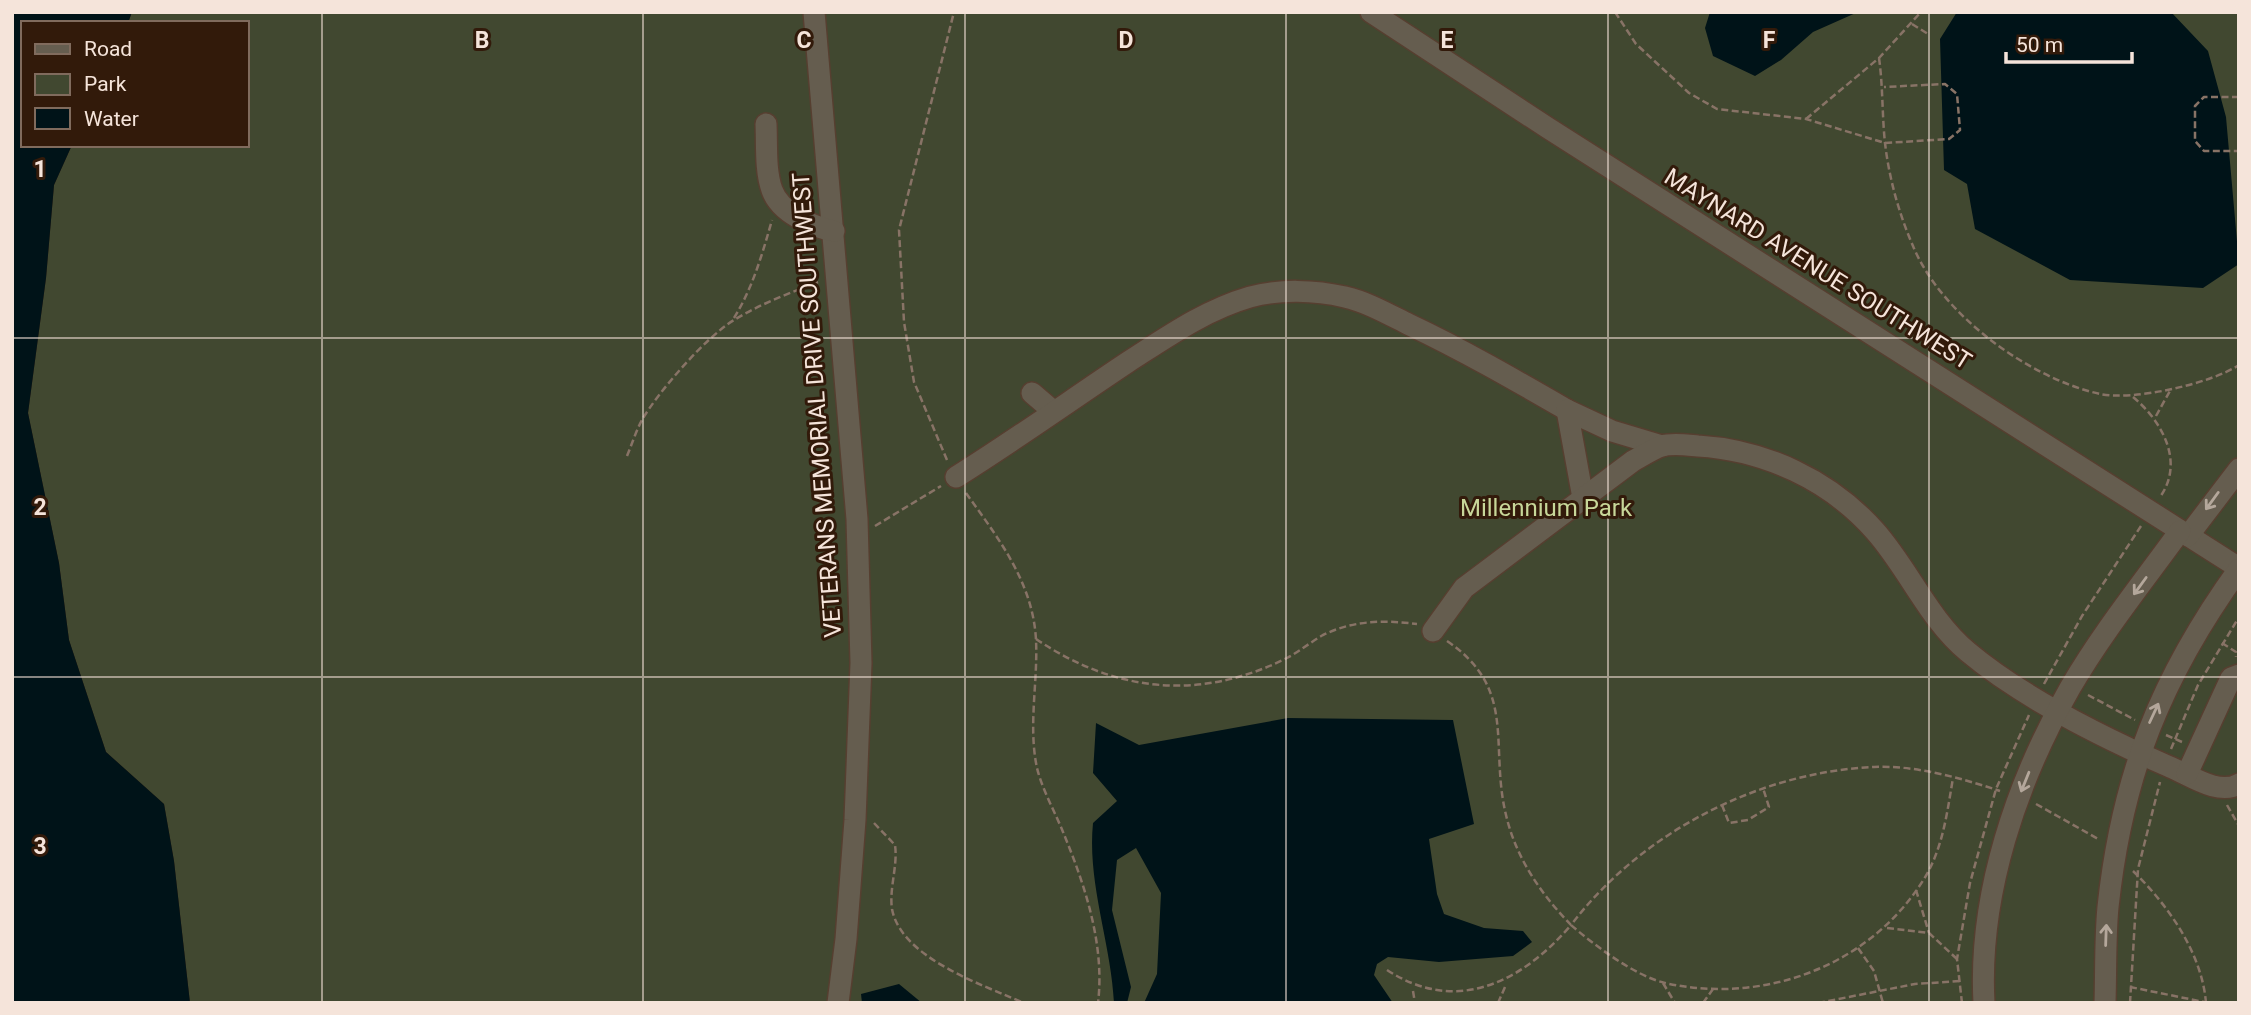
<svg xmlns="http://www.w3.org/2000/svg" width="2251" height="1015" viewBox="0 0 2251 1015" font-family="Roboto,sans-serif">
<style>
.green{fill:#414830}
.water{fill:#001318}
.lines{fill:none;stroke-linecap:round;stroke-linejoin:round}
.minor-casing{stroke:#563f30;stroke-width:24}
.path{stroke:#887366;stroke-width:2.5;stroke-dasharray:7 3.5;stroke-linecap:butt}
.minor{stroke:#655d4f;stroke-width:21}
.oneway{stroke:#b4a79b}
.grid{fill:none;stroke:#f5e4da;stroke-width:2;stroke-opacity:0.55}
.labels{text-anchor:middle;stroke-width:6;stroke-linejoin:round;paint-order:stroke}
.street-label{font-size:24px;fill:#f5e4da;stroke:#321a0a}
.park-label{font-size:24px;fill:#c7d799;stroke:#321a0a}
.grid-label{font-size:23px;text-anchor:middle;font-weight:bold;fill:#f5e4da;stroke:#321a0a;stroke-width:6;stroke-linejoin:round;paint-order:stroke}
</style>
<rect width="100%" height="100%" fill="#3c2414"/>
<!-- green -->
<polygon class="green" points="132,12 2239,12 2239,1003 190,1003 174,861 164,804 106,752 69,640 59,563 28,413 46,278 54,185 72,145 247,145 247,23 128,23"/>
<!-- water -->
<g class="water">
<polygon points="12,12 132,12 128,23 23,23 23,145 72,145 54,185 46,278 28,413 59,563 69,640 106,752 164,804 174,861 190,1003 12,1003"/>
<polygon points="1710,12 1858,12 1813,32 1781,60 1755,76 1713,56 1705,28"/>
<polygon points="1957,12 2171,12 2208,51 2226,117 2239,264 2203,288 2070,280 1975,229 1967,184 1944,170 1940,39"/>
<path d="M1288 718 1453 720 1474 824 1429 839 1437 894 1444 914 1484 928 1523 931 1532 942 1513 956 1439 962 1388 957 1377 964 1374 975 1393 1003H1144L1157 974 1161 893 1136 848 1117 860 1112 910 1131 987 1127 1003H1114C1111 943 1087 883 1093 823L1117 801 1093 773 1096 723 1139 745Z"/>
<polygon points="899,984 922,1003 862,1003 861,994"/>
</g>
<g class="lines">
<!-- minor casing -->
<g class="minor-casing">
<g id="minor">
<polyline points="814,12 857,519 861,663 855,820 846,939 838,1003"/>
<polyline points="1371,12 1548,128 2239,568"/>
<path d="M766 124C767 144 765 171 772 190 780 213 813 227 834 231"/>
<polyline points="1032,393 1053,411"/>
<path d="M956 477C1015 440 1071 400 1128 362 1167 337 1205 310 1250 297 1279 289 1315 290 1345 297 1367 302 1388 314 1408 324 1463 350 1515 380 1567 410"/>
<polyline points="1583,498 1567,410 1612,431 1662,446"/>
<polyline points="2188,536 2239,469"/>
<path d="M1433 631 1464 588 1633 461C1642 456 1652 450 1661 446 1673 443 1686 445 1698 446 1765 450 1830 480 1875 531 1908 568 1929 620 1968 652 2024 699 2104 738 2170 767 2190 775 2218 796 2239 784"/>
<polyline points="2187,774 2231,678 2239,675"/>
<path d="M1984 1003C1978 894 2017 781 2070 688 2102 633 2143 582 2180 531"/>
<path d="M2105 1003C2106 971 2105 939 2108 907 2122 775 2161 677 2239 569"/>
</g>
</g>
<!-- path -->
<g class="path">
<polyline points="1615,12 1636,44 1689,93 1717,109 1806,119 1885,143 1949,139 1960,130 1957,94 1945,84 1884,87"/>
<polyline points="1912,24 1928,34"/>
<path d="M1879 58C1883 86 1882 115 1885 143 1889 178 1899 214 1913 246 1941 314 2028 378 2100 394 2133 401 2210 384 2239 365"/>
<polyline points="2239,97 2204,97 2195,106 2195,141 2204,151 2239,151"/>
<polyline points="1806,119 1879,58 1921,12"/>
<path d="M734 318C753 287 762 255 772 220"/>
<path d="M2133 397C2162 421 2185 462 2160 497"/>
<polyline points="2156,416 2171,389"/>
<path d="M627 456C632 444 636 431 642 420 658 392 706 337 734 320 760 304 790 293 818 282"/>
<polyline points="947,460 914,382 904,322 899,230 954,12"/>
<path d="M966 493C998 538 1033 582 1036 640 1038 682 1028 726 1037 768 1042 789 1055 812 1063 832 1085 885 1105 945 1098 1003"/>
<polyline points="875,526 941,486"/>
<path d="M1036 639C1116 693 1201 701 1287 658 1300 651 1311 642 1323 635 1354 620 1384 620 1417 624"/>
<path d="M1447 641C1518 689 1489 745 1506 815 1516 858 1541 894 1571 925 1641 833 1758 772 1874 767 1915 765 1961 778 2000 791"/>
<polyline points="2222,643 2236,652 2236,657"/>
<polyline points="2044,684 2082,616 2141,526"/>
<polyline points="2088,695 2135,720"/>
<polyline points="2166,735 2182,742"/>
<polyline points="2171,749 2198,685 2239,617"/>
<polyline points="2036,804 2100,840"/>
<polyline points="1722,805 1729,823 1748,820 1769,807 1763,788"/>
<polyline points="2227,805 2239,826"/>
<path d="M874 823 895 845C898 866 889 888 892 909 901 958 983 985 1024 1003"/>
<path d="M2133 871C2168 905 2202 953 2206 1003"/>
<polyline points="1916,890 1929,933"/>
<polyline points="1887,928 1929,933 1957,959"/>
<polyline points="1858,948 1874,971 1883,1003"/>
<path d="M1387 970C1456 1015 1521 983 1571 925 1594 945 1635 976 1665 983 1764 1005 1870 966 1924 879 1943 848 1947 813 1953 778"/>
<polyline points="1663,983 1675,1003"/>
<polyline points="2130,987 2209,1003"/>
<polyline points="1413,991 1415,1003"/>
<polyline points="1498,1003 1505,987"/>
<polyline points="1703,1003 1713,989"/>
<polyline points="1818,1003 1915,984 1960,981"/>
<polyline points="1962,1003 1957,959 1970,883 1996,789 2029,715"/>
<polyline points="2130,1003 2138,869 2160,782"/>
</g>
<!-- minor -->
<use href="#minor" class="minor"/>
</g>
<!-- one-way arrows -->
<defs><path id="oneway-shaft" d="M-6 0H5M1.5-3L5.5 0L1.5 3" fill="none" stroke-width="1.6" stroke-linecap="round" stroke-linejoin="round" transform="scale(1.75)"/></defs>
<g class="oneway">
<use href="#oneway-shaft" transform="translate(2212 501) rotate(126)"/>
<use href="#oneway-shaft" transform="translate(2140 586) rotate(126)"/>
<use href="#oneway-shaft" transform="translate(2154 713) rotate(-65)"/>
<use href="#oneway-shaft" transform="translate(2025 782) rotate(112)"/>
<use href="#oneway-shaft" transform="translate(2106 935) rotate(-88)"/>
</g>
<!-- grid -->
<path class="grid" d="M322 12V1003M643 12V1003M965 12V1003M1286 12V1003M1608 12V1003M1929 12V1003M12 338H2239M12 677H2239"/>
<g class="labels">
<!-- street labels -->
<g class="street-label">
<text transform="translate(1818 269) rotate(32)" y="8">MAYNARD AVENUE SOUTHWEST</text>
<text transform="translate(817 405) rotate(-94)" y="8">VETERANS MEMORIAL DRIVE SOUTHWEST</text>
</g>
<!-- park labels -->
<g class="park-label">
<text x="1546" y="516">Millennium Park</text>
</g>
</g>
<g class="grid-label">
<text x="482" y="48">B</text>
<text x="804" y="48">C</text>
<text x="1126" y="48">D</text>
<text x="1447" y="48">E</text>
<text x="1769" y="48">F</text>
<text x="40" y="177">1</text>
<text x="40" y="515">2</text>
<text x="40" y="854">3</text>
</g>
<!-- border -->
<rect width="2251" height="1015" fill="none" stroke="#f5e4da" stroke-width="28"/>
<!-- legend -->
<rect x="21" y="21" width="228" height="126" fill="#321a0a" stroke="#806b5d" stroke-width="2"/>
<rect x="35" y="44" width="35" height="10" fill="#655d4f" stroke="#806b5d" stroke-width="2"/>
<text x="84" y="56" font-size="21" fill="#f5e4da">Road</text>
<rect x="35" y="74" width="35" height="21" fill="#414830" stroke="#806b5d" stroke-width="2"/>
<text x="84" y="91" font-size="21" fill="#f5e4da">Park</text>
<rect x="35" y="108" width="35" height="21" fill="#001318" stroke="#806b5d" stroke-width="2"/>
<text x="84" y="126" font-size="21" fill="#f5e4da">Water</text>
<!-- scale -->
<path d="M2006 52v10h126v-10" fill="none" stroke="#f5e4da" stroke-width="3.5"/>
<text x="2016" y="52" font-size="21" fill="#f5e4da" stroke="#321a0a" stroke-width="5" paint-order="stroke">50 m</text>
</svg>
